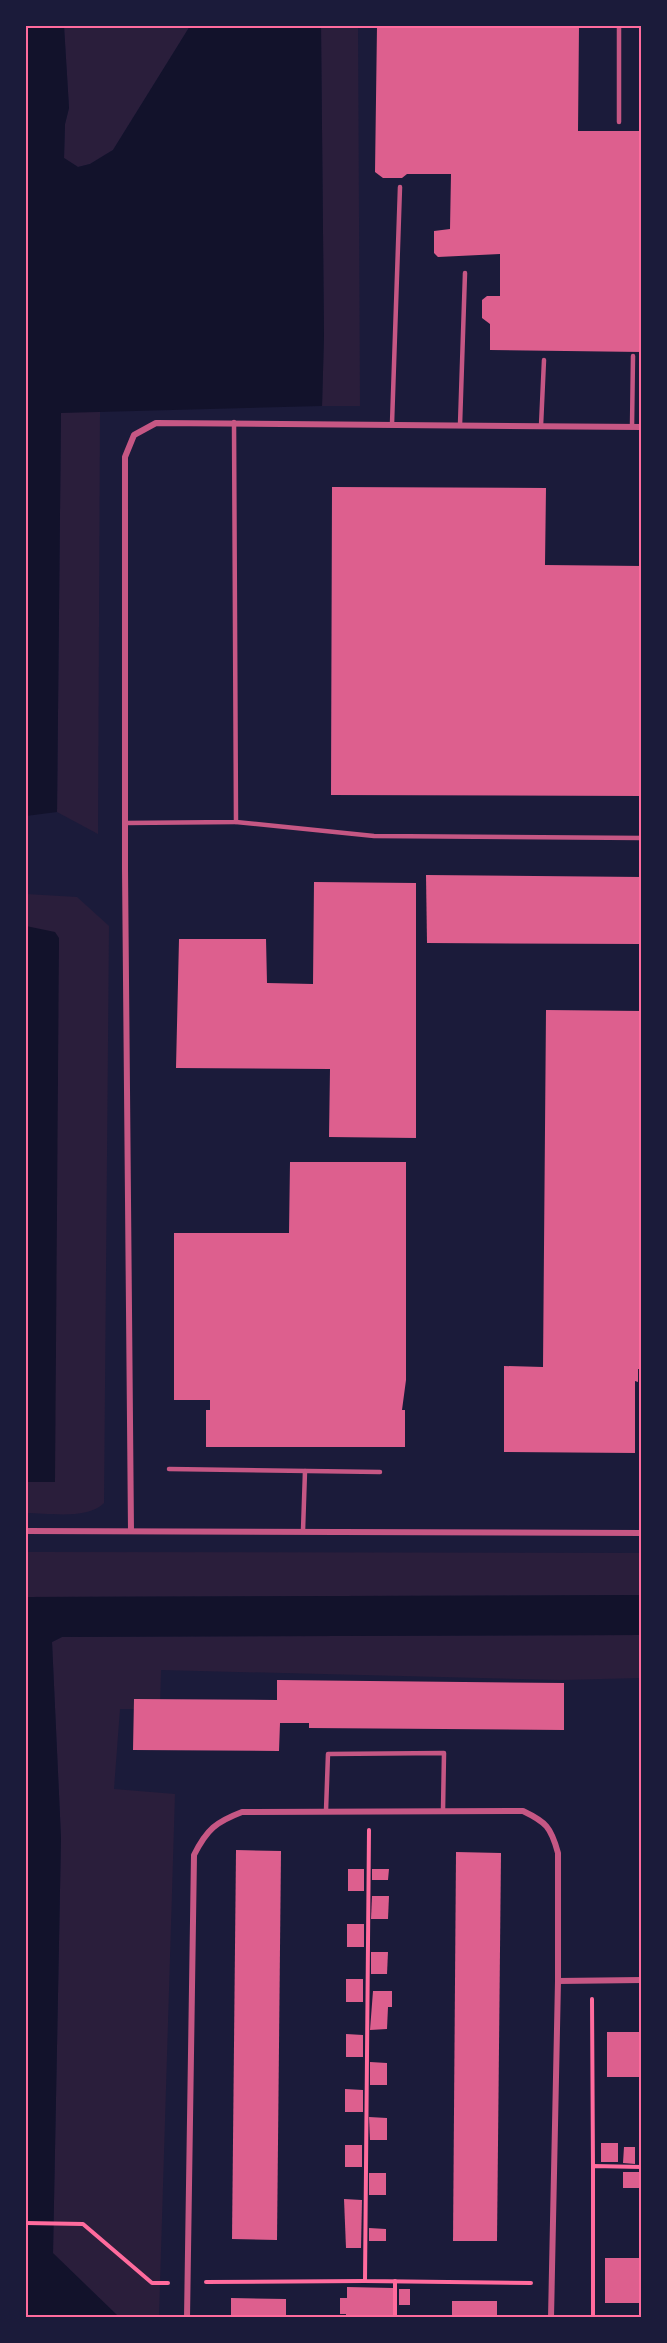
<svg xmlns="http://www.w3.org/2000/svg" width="667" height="2343" viewBox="0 0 667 2343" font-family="'Asap Condensed',sans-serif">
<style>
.green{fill:#2a1e3b}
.water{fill:#12122b}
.building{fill:#dd5f8e}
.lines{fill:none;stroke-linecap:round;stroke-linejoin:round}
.path{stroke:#ff6b9d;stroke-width:4}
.service{stroke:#c65784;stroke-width:4.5}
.minor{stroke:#c65784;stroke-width:6}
.neatline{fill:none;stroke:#ff6b9d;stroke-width:2}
</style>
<rect width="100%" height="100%" fill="#1b1b3a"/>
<!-- green -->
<g class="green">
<polygon points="64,26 190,26 113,150 90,164 78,167 64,158 65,124 69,108"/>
<polygon points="321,26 358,26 360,406 322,406 324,336"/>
<polygon points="100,411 98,834 57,812 61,412"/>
<path d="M26 894 77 897 109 926 104 1503C87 1520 48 1513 26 1513V1482L55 1481Z"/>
<polygon points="26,1552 641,1553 641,1595 26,1597"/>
<polygon points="641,1635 641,1678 561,1680 161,1670 160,1709 120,1709 114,1789 175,1794 159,2317 119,2317 53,2254 61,1838 52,1642 62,1637"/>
</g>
<!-- water -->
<g class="water">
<polygon points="26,26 64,26 69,108 65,124 64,158 78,167 90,164 113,150 190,26 321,26 324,336 322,406 61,413 57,812 26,816"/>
<polygon points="26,926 55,932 59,938 55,1482 26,1482"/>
<polygon points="641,1595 641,1635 62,1637 52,1642 61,1838 53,2253 119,2317 26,2317 26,1597"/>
</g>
<!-- building -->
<g class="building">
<polygon points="377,26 579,26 578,131 642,131 642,352 490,350 490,324 482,318 482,300 487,296 500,296 500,254 438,257 434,253 434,231 450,229 451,174 407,174 402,178 383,178 375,172"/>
<polygon points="332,487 546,488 545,565 642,566 642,796 331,795"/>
<polygon points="426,875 642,877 642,944 427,943"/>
<polygon points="314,882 416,883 416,1138 329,1137 330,1069 176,1068 179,939 266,939 267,983 313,984"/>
<polygon points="546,1010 642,1011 642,1369 638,1369 638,1382 635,1381 635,1453 504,1452 504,1366 543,1367"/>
<polygon points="290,1162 406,1162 406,1380 402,1410 405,1410 405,1447 206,1447 206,1410 210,1410 210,1400 174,1400 174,1233 289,1233"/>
<polygon points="277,1680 564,1683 564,1730 309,1728 309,1723 280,1723 279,1751 133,1750 134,1699 277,1700"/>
<polygon points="236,1850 281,1851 277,2240 232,2239"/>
<polygon points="456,1852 501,1853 497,2241 453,2241"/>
<rect x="348" y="1869" width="16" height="22"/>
<polygon points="372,1869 389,1869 388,1880 372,1880"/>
<polygon points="372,1896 389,1896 388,1919 371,1919"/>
<rect x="347" y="1924" width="17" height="23"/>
<polygon points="371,1952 388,1952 387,1974 371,1974"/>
<rect x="346" y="1979" width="17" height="23"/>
<polygon points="373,1991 392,1991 392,2007 388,2007 387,2029 370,2030"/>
<rect x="607" y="2032" width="35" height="45"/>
<polygon points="346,2034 363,2035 363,2057 346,2057"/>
<polygon points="370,2062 387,2063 387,2085 370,2085"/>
<polygon points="345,2089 363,2090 363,2112 345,2112"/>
<polygon points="369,2117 387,2118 387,2140 370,2140"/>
<rect x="601" y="2143" width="17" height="19"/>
<rect x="345" y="2145" width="17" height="22"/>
<polygon points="624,2147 635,2147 635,2164 623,2163"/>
<rect x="623" y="2172" width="19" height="16"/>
<rect x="369" y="2173" width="17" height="22"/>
<polygon points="344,2199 362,2200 361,2248 346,2248"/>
<polygon points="369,2228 386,2229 386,2241 369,2241"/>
<rect x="605" y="2258" width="37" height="45"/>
<polygon points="347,2287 393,2288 393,2318 346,2318 346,2314 340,2314 340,2298 347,2298"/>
<rect x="399" y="2289" width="11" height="16"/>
<polygon points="231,2298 286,2299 286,2318 224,2318 231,2315"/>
<rect x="452" y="2301" width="45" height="17"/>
</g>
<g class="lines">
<!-- path -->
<g class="path">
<polyline points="369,1830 365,2281 531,2283"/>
<polyline points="592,1999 593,2166"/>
<polyline points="26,2223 83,2224 152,2283 168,2283"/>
<polyline points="206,2282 365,2281"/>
<polyline points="395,2318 395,2281"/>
<polyline points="593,2318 593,2166 642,2167"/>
</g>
<!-- service -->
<g class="service">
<polyline points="619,26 619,122"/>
<polyline points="392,424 400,187"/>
<polyline points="460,425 465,273"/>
<polyline points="541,426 544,360"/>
<polyline points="632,427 633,356"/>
<polyline points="236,822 374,836 642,838"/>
<polyline points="125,823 236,822 234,422"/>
<polyline points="169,1469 380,1472"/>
<polyline points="303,1531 305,1471"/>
<polyline points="326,1811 328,1754 444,1753 443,1811"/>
</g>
<!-- minor -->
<g class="minor">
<polyline points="26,1531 642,1533"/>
<polyline points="131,1531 125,869 125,457 134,435 156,423 642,427"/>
<polyline points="558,1981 642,1980"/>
<path d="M187 2318 194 1855C207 1829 216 1822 242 1812L523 1811C546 1822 551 1827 558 1853V1981L551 2318"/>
</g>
</g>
<!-- border -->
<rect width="667" height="2343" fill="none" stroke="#1b1b3a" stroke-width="54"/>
<rect x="27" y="27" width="613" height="2289" class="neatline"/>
</svg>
